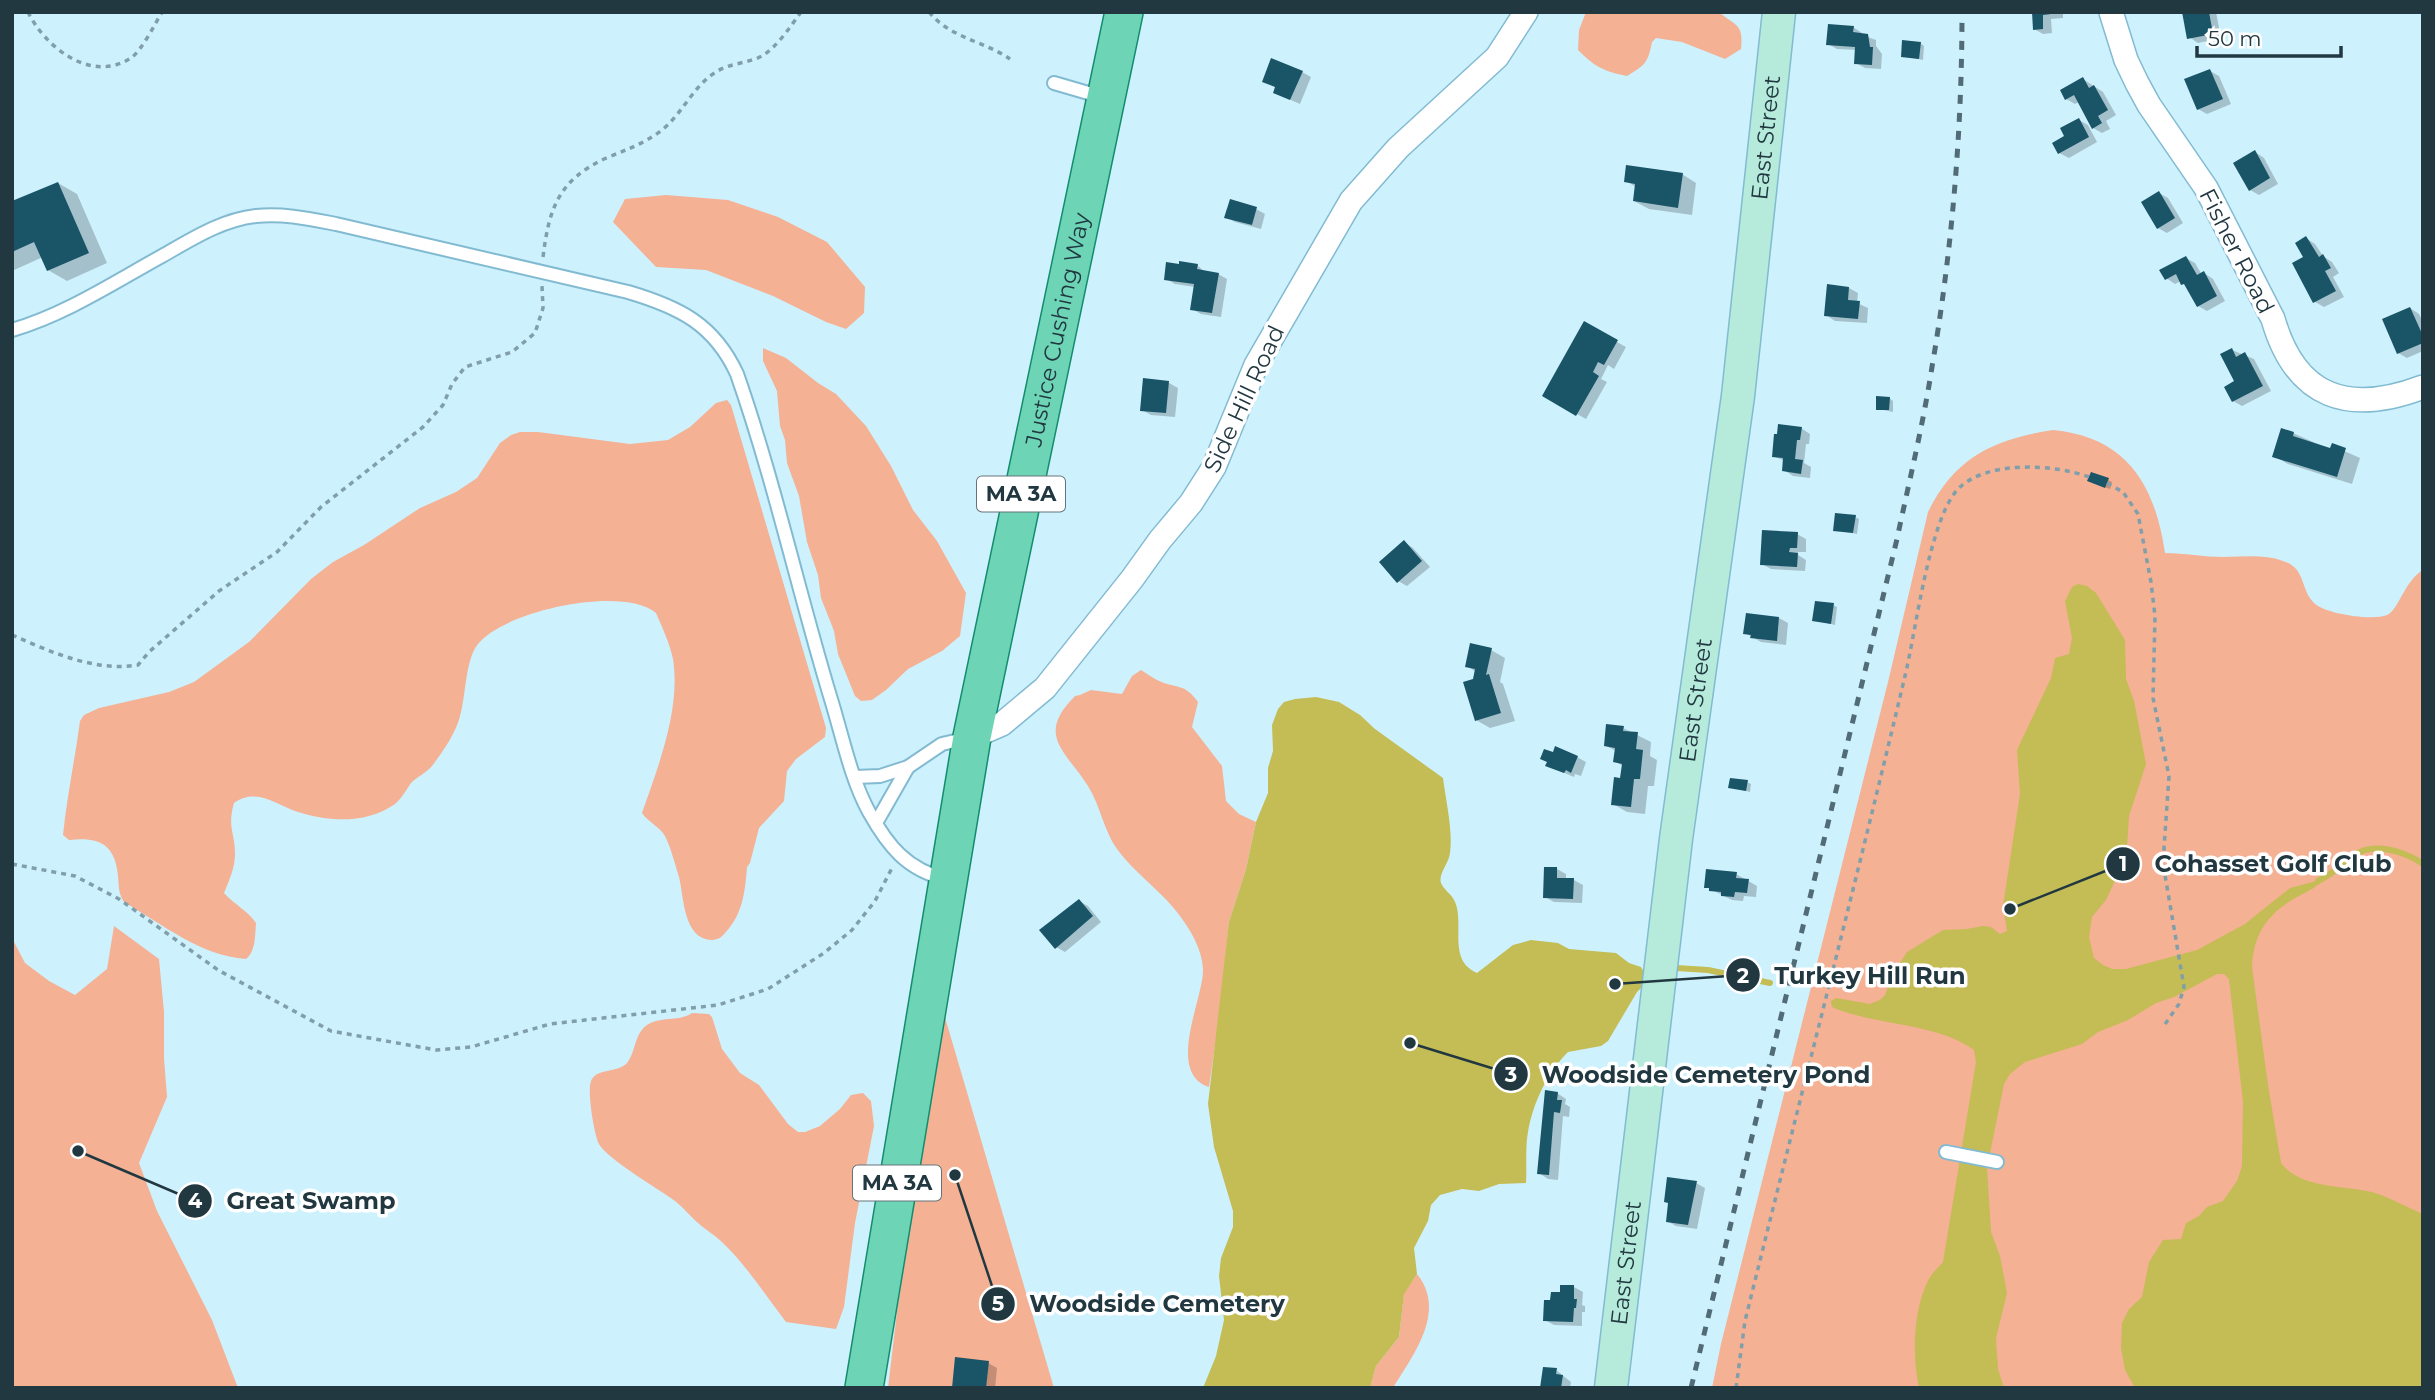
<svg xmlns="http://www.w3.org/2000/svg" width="2435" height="1400" viewBox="0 0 2435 1400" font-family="Montserrat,sans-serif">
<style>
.green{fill:#f4b194}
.water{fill:#c4bc54}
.shadow{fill:#0003}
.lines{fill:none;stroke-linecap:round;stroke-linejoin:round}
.stream{stroke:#c4bc54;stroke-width:6}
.building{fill:#195467}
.lane-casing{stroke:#82bbd1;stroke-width:16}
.street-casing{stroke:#82bbd1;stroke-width:26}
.secondary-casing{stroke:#82bbd1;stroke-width:35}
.primary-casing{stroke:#138c6e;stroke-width:40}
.path{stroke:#819faa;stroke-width:3.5;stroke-dasharray:5 5;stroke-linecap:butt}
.lane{stroke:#fff;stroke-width:12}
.street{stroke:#fff;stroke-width:23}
.secondary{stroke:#b6eadb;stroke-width:32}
.primary{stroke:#6dd5b6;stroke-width:37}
.rail{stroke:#526c77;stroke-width:5;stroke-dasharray:9 9;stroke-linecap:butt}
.labels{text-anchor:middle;stroke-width:7;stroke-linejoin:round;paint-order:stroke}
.shield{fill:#fff;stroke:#64747a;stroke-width:2}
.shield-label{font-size:21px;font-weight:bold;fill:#213841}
.street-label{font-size:23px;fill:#213841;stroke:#fff}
.leader{fill:none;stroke:#213841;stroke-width:2.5}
.callout-dot{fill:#213841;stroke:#fff;stroke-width:2.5}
.mark-label{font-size:21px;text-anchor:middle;font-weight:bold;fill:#fff}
.callout-label{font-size:24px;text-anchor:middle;font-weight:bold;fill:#213841;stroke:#fff;stroke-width:7;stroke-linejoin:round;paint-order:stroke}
</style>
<rect width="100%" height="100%" fill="#cef1fe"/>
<!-- green -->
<g class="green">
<path d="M1586 12H1719C1735 26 1744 23 1741 49L1725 59 1682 42 1656 38 1652 42C1648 63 1645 65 1627 76 1603 71 1595 67 1578 50L1579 30Z"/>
<polygon points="666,195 728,200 778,217 827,242 865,287 864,313 846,329 826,322 773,296 706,270 656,267 613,222 625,199"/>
<polygon points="763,348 786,358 818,383 836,394 866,426 891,466 913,510 937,541 966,593 960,636 942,651 908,669 886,690 872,700 861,701 855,696 838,654 834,631 821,598 818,575 807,542 799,496 787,463 785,440 780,426 777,391 763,361"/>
<path d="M727 400 731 405 826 728 825 737 796 759 787 771 784 801 759 828 750 863 747 867C745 892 743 914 725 933 721 938 717 940 711 940 683 938 684 897 679 877 675 864 671 848 665 836 659 826 648 822 642 813 658 767 681 709 673 659 670 644 662 627 656 613 622 585 504 611 478 644 465 660 466 696 460 716 456 733 442 753 432 766 426 773 417 777 411 783 406 790 402 798 395 804 367 824 329 822 298 812 276 805 257 787 234 803 227 828 235 832 235 854 235 868 229 881 224 893 235 905 247 910 256 923 255 935 256 951 246 959 201 956 162 924 124 902 118 892 119 887 118 876 115 843 98 837 69 840L63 835C67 796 75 759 80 721L84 715 99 708 169 692 194 682 249 642 311 579 333 562 364 545 420 508 456 492 477 478 500 443 511 435 520 432H538L630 444 668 440 690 427 716 403Z"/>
<path d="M2053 430C2126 437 2155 484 2165 553 2184 553 2204 557 2224 557 2244 557 2264 554 2283 561 2306 568 2300 589 2314 603 2325 614 2372 621 2387 615 2398 611 2405 580 2423 570V1388H1712L1721 1344 1888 682 1928 512C1955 457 1994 439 2053 430Z"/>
<path d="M1141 670C1146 673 1151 677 1157 680 1175 689 1184 682 1198 702L1192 727 1222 766 1226 801 1239 814 1256 822 1246 869 1229 922 1220 1011 1209 1087C1165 1072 1204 998 1203 969 1202 949 1191 931 1180 916 1162 891 1135 874 1117 849 1104 831 1100 805 1088 786 1066 751 1035 736 1075 696L1080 695 1091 690 1122 694 1132 676Z"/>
<polygon points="114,926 159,959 164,1012 164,1058 167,1097 139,1163 157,1211 212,1320 238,1388 12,1388 12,938 25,963 49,981 75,995 107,969"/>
<path d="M692 1013 709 1014 712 1017 722 1049 740 1073 759 1085 788 1124 798 1132H805L820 1126 840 1109 851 1095 863 1093 871 1101 874 1126 855 1223 844 1307 836 1329 786 1322C766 1296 746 1265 723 1243 715 1235 706 1230 698 1223 690 1216 683 1207 675 1201 659 1189 607 1159 599 1144 594 1134 587 1091 591 1081 596 1068 618 1073 627 1063 636 1052 634 1034 647 1025 660 1016 679 1022 692 1013Z"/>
<polygon points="944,1014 1054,1388 888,1388 898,1303"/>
<path d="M1417 1274C1447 1311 1414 1354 1393 1388H1370L1376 1366 1399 1337 1404 1293Z"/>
</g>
<!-- water -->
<g class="water">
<path d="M2078 584 2087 586 2096 593 2125 640 2126 679 2134 701 2146 764 2129 816 2127 847 2121 868 2106 900 2092 917 2089 937 2094 958 2103 965 2112 969H2126L2197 950 2245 924 2290 888 2324 879C2316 888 2308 891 2297 897 2268 913 2253 934 2252 967L2268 1085 2281 1163C2302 1191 2347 1184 2378 1194 2393 1199 2408 1208 2423 1214V1388H2135L2125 1370 2121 1348 2122 1323 2129 1309 2142 1297 2149 1262 2163 1240 2181 1239 2186 1223 2199 1216 2207 1207 2223 1201 2237 1181 2242 1166 2243 1102 2229 979 2224 974H2217L2174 997 2156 1003 2128 1020 2098 1032 2082 1044 2025 1062 2010 1074 2004 1084 1987 1168 1991 1232 2000 1256 2007 1293 1996 1338 1998 1369 2004 1388H1919C1912 1355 1913 1309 1929 1279 1932 1273 1939 1267 1943 1262L1976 1062 1974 1050C1935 1022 1875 1026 1832 1007L1831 1001 1836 998 1870 1004 1880 1000 1885 995 1894 972 1907 952 1943 930 1967 929 1983 926 1991 927 2000 934 2007 931 2003 906 2020 794 2017 750 2051 678 2055 658 2069 654 2072 638 2065 601 2072 587Z"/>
<path d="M1316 697 1339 702 1360 715 1375 729 1443 778C1446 802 1453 830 1450 853 1449 863 1438 874 1441 883 1444 890 1451 894 1454 900 1466 922 1446 960 1477 973L1513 945 1531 940 1558 943 1569 949 1616 953 1629 963 1641 967 1645 974 1644 985 1637 992 1608 1041 1601 1046 1568 1052C1547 1073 1533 1103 1528 1132 1525 1148 1527 1166 1526 1183L1499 1184 1479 1191 1462 1189 1440 1195 1431 1205 1428 1221 1414 1248 1417 1274 1404 1294 1399 1337 1376 1366 1370 1388H1203L1216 1356 1224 1320 1219 1276 1221 1258 1233 1227V1211L1214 1147 1208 1104 1229 922 1246 869 1256 822 1268 793V768L1273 751 1272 725 1278 709 1284 702 1295 699Z"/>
</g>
<!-- shadow -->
<g class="shadow">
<polygon points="2033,12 2063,12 2063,18 2051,19 2052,33 2043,34 2034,29"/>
<polygon points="2184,12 2216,12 2221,38 2198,43 2189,37"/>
<polygon points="1853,27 1862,33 1862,35 1876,40 1876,46 1882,54 1881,69 1865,68 1856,63 1857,50 1837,49 1828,44"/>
<polygon points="1920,43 1924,46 1923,60 1902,56"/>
<polygon points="2210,71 2219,76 2231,104 2207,114 2198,109"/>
<polygon points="1302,72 1311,77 1300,104 1284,97"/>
<polygon points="2083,79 2103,92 2116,115 2106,121 2110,129 2102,133 2093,128 2079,102 2075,104 2066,99"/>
<polygon points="2079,120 2088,125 2097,142 2069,158 2059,153"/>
<polygon points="2255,152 2264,158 2278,184 2259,195 2250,190"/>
<polygon points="1682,174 1696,183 1692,215 1649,209 1634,201 1636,187 1626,181"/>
<polygon points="58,183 77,194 107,263 67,281 48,270 43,257 12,271 12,203"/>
<polygon points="2159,193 2168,198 2183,223 2167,233 2158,228"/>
<polygon points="1256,209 1265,214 1261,229 1235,222 1226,217"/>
<polygon points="2306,238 2315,244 2323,256 2332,262 2339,273 2333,277 2344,297 2324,307 2315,302 2294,264 2305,258"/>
<polygon points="2186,258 2195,263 2202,275 2204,273 2213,279 2225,301 2207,311 2198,306 2187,286 2181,281 2175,284 2166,278"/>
<polygon points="1197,265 1206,273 1218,274 1227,279 1221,317 1201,314 1192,309 1195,287 1175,284 1166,279 1180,266"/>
<polygon points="1849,288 1858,293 1857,303 1868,308 1867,323 1835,321 1826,315"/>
<polygon points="2410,308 2419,314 2423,322 2423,351 2407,358 2398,353"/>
<polygon points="1584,324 1626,347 1614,369 1608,365 1601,379 1607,382 1586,419 1544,396"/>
<polygon points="2232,350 2254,359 2271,391 2242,406 2233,401 2237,382"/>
<polygon points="1169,383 1178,388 1175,417 1151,415 1142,410"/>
<polygon points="1889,398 1893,401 1893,412 1878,409"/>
<polygon points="1801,428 1810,434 1809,444 1806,444 1804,463 1811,467 1810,478 1793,476 1784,470 1785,461 1773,456 1778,436"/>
<polygon points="2293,433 2331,450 2333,446 2360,458 2352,484 2288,464 2274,456"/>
<polygon points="2108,480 2112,482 2110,489 2093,483"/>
<polygon points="1855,517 1859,519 1857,534 1835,530"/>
<polygon points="1797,534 1806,539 1806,552 1798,552 1798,555 1806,560 1805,571 1771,569 1762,564"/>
<polygon points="1404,542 1413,548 1430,567 1407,586 1398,581"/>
<polygon points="1833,605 1837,607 1835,625 1814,620"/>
<polygon points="1779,618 1788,623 1786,645 1761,642 1745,633"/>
<polygon points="1491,650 1505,658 1500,682 1503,684 1515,721 1490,728 1476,720 1476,672 1467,666"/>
<polygon points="1623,728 1651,742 1650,756 1657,760 1654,786 1648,786 1645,814 1627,812 1613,804 1622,780 1623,766 1615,761 1616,751 1606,746"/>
<polygon points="1577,757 1586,762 1581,776 1575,774 1574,777 1557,770"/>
<polygon points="1747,782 1751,784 1750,792 1730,787"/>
<polygon points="1557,869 1566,874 1566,880 1574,880 1583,885 1582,903 1554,902 1545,897"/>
<polygon points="1736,874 1757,886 1756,897 1744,896 1743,901 1732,900 1706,887"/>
<polygon points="1079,901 1088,906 1101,922 1065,952 1056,947"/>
<polygon points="1557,1093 1566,1099 1565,1104 1570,1107 1569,1117 1563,1116 1558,1180 1548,1179 1539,1173"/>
<polygon points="1696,1183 1705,1188 1697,1229 1676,1226 1667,1221"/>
<polygon points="1574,1287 1583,1292 1582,1305 1585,1306 1585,1312 1582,1312 1582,1326 1554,1325 1545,1320 1552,1302"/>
<polygon points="988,1363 997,1368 995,1388 954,1388"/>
<polygon points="1556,1370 1571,1382 1570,1388 1542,1388"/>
</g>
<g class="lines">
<!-- stream -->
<g class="stream">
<path d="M2318 881C2333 874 2343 864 2355 855 2373 841 2406 852 2423 864"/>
<polyline points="1676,968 1708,970 1770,983"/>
</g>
</g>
<!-- building -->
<g class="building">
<polygon points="2032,12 2051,12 2051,14 2043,15 2043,29 2033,30"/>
<polygon points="2182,12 2209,12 2213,34 2187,39"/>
<polygon points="1828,24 1854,26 1853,32 1868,34 1870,47 1873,47 1872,65 1854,64 1855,47 1826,45"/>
<polygon points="1902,40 1921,42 1919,59 1901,57"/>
<polygon points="1271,58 1303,71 1290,100 1273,93 1275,87 1262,82"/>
<polygon points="2210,69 2223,99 2197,110 2184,79"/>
<polygon points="2083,77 2089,88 2094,85 2108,110 2098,116 2102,123 2092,129 2074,95 2065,100 2060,90"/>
<polygon points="2079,118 2089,137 2058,154 2052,143 2064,136 2060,128"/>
<polygon points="2255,150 2270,178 2249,191 2233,163"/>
<polygon points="1626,165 1683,173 1678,208 1633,201 1635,184 1624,182"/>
<polygon points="58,182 89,253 47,271 34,242 12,252 12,201"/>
<polygon points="2159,191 2175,218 2157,229 2141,202"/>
<polygon points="1230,199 1257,207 1252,225 1224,218"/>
<polygon points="2306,236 2319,257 2323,254 2331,268 2325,271 2336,291 2313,303 2292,263 2303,257 2295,243"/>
<polygon points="2186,256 2197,275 2204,271 2217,296 2197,307 2184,284 2181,285 2176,274 2165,280 2159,270"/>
<polygon points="1179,261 1198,264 1197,269 1219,273 1212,313 1190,310 1194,284 1164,280 1166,262 1179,264"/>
<polygon points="1827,284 1849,287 1848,300 1860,301 1858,319 1824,316"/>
<polygon points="2410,307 2423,336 2423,343 2397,354 2382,319"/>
<polygon points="1584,321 1618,340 1604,365 1598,362 1593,372 1599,376 1576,416 1542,396"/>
<polygon points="2232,348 2236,357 2245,352 2263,386 2232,402 2224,387 2234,381 2220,354"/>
<polygon points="1143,378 1169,381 1166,413 1140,411"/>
<polygon points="1876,396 1890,397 1889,410 1876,410"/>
<polygon points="1778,424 1802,427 1800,440 1797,440 1795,459 1803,460 1801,474 1782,471 1783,458 1772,457 1774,434 1777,434"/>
<polygon points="2281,428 2294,432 2293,436 2330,448 2332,443 2346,448 2337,477 2272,457"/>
<polygon points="2091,472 2109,478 2105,488 2087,481"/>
<polygon points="1835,513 1856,515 1853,533 1833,531"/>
<polygon points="1762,530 1798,532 1797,548 1790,548 1789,552 1798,553 1797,567 1760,565"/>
<polygon points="1404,540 1422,561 1397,583 1379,562"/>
<polygon points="1815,601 1834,603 1831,624 1812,621"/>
<polygon points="1746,613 1779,617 1777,641 1750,638 1751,635 1743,634"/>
<polygon points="1470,643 1492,648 1486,675 1489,674 1501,713 1475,721 1463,682 1473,679 1475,669 1465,667"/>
<polygon points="1606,724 1624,726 1623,731 1638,732 1636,749 1643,750 1640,779 1634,779 1631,807 1611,805 1614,777 1620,778 1622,764 1613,762 1615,748 1604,746"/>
<polygon points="1555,746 1578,756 1571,773 1566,770 1564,773 1545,766 1547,762 1540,759 1544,749 1553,752"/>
<polygon points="1730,778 1748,780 1746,791 1728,788"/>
<polygon points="1544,867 1557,867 1557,878 1574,878 1573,899 1543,898"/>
<polygon points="1706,869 1737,872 1736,878 1749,879 1747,893 1735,892 1734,897 1721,896 1721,892 1709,891 1709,888 1704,888"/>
<polygon points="1079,899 1093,916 1055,949 1039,930"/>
<polygon points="1545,1090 1558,1092 1557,1100 1562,1100 1560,1113 1554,1112 1549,1175 1537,1174"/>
<polygon points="1667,1177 1697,1181 1688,1225 1666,1222 1668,1203 1664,1202"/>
<polygon points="1560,1285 1574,1285 1574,1299 1577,1299 1576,1308 1574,1308 1573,1322 1543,1321 1544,1300 1550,1300 1551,1292 1560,1292"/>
<polygon points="955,1357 989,1361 986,1388 952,1388"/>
<polygon points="1543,1367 1557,1368 1556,1374 1563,1375 1561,1388 1540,1388"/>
</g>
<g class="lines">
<!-- lane casing -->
<g class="lane-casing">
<g id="lane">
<polyline points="1054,83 1102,97"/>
<path d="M12 330C66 314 113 283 162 256 192 239 221 220 256 216 283 213 310 219 336 224L628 292C679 307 714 324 737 374 774 480 798 590 830 696 842 734 850 777 869 812 888 846 907 870 946 879"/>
<polyline points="855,777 880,776 908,767 942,744 968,738"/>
<polyline points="876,823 908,767"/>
<polyline points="1946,1152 1997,1162"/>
</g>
</g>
<!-- street casing -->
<g class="street-casing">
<g id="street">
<path d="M2111 12 2126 60 2137 83 2149 105 2206 188 2273 319C2296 399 2349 415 2423 387"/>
<polyline points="972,737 1002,724 1045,688 1132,579 1160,540 1191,503 1214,467 1256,365 1351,201 1398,148 1497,57 1526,12"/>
</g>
</g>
<!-- secondary casing -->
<g class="secondary-casing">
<g id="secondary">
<path id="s1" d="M1611 1388 1676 839 1738 396 1779 12"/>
</g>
</g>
<!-- primary casing -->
<g class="primary-casing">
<g id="primary">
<path id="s2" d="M864 1388 972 737 1124 12"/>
</g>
</g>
<!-- path -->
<g class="path">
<path d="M28 12C45 47 91 84 131 58 142 50 155 24 162 12"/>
<path d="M929 12C950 38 984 41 1010 59"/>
<path d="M543 257C549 209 558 181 604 159 625 150 644 144 662 130 683 113 693 86 716 72 730 63 749 63 762 56 777 47 791 26 801 12"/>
<polyline points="2107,483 2123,492 2138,514 2151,582 2155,616 2153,698 2169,776 2164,848 2165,875 2184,987 2179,1004 2163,1027"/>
<path d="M12 635C51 652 95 672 138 665L149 652 219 591 277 552 321 507 423 427 443 405 452 384 465 367 512 352 535 333 543 308 542 286"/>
<polyline points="12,864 75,876 119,899 218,970 331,1031 436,1050 471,1047 550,1024 718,1005 768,989 824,953 852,930 875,901 893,866"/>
<path d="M1736 1388 1745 1321C1798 1106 1854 891 1905 676 1916 631 1929 520 1958 489 1986 460 2054 464 2089 477"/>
</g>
<!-- lane -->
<use href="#lane" class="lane"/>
<!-- street -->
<use href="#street" class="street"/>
<!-- secondary -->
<use href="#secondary" class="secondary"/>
<!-- primary -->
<use href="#primary" class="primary"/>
<!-- rail -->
<path class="rail" d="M1691 1388 1897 539C1909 482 1923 425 1932 367 1952 250 1962 131 1962 12"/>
</g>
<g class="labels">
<!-- shield labels -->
<g class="shield">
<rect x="977" y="476.5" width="88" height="35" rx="5"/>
<rect x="853" y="1165.5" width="88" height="35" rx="5"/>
</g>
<g class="shield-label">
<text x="1021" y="501">MA 3A</text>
<text x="897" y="1190">MA 3A</text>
</g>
<!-- street labels -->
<g class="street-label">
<text dy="8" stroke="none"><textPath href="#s1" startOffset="1260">East Street</textPath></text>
<text transform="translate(2237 251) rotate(63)" y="8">Fisher Road</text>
<text dy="8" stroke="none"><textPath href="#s2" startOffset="1076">Justice Cushing Way</textPath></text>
<text transform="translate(1244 399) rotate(-65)" y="8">Side Hill Road</text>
<text dy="8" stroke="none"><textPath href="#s1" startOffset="693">East Street</textPath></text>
<text dy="8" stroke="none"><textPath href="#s1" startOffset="126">East Street</textPath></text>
</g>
</g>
<!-- callouts -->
<path class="leader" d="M2010 909L2123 864M1615 984L1743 975M1410 1043L1511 1074M78 1151L195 1201M955 1175L998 1304"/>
<g class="callout-dot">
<circle cx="2010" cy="909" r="7"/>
<circle cx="1615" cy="984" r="7"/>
<circle cx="1410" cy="1043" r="7"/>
<circle cx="78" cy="1151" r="7"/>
<circle cx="955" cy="1175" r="7"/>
<circle cx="2123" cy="864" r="18"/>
<circle cx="1743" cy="975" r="18"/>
<circle cx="1511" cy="1074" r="18"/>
<circle cx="195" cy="1201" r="18"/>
<circle cx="998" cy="1304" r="18"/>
</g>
<g class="mark-label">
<text x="2123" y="871">1</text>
<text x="1743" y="983">2</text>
<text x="1511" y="1082">3</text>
<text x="195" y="1208">4</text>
<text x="998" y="1311">5</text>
</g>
<g class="callout-label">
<text x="2273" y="872">Cohasset Golf Club</text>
<text x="1870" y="984">Turkey Hill Run</text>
<text x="1706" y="1083">Woodside Cemetery Pond</text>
<text x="311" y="1209">Great Swamp</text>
<text x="1157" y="1312">Woodside Cemetery</text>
</g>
<!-- border -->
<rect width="2435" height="1400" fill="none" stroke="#213841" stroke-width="28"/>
<!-- scale -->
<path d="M2197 46v10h144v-10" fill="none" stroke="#213841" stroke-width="3.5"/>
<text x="2208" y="46" font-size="21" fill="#213841" stroke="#ffffff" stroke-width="5" paint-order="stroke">50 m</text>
</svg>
